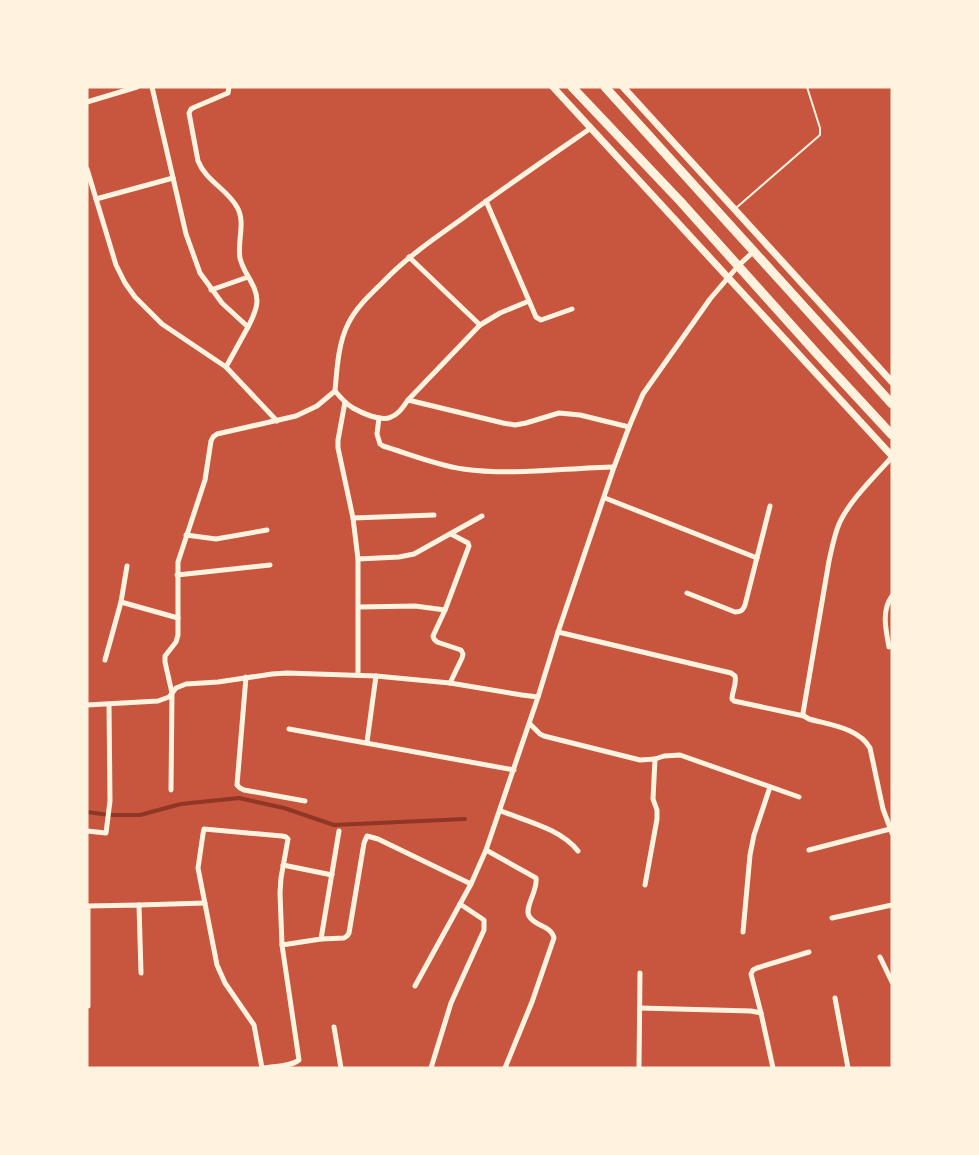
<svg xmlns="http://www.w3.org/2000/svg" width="979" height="1155" viewBox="0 0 979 1155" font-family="Poppins,sans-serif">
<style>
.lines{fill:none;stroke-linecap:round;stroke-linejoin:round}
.stream{stroke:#8f3625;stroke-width:4}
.service{stroke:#fff3e0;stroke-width:2}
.minor{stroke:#fff3e0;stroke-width:5}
.tertiary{stroke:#fff3e0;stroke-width:7}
.trunk{stroke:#fff3e0;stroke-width:9}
</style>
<rect width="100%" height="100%" fill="#c8553d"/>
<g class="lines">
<!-- stream -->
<polyline class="stream" points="87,812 109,815 140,815 181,804 239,798 284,808 334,825 465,819"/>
<!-- service -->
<polyline class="service" points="736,208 820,135 820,128 807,87"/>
<!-- minor -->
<g class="minor">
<polyline points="152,87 186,234 200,273 222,303 248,327 226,367"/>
<path d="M229 87 228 93 195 107 191 109 189 113 198 161C206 181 227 189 237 207 246 222 237 241 240 258 243 273 257 285 257 301 257 310 252 319 248 327"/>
<polyline points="87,102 137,87"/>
<polyline points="87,169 116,265 125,283 135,297 162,324 226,367 277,421"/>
<polyline points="96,199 173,178"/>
<polyline points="486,201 536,317 541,320 572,309"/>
<polyline points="409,257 480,325"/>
<polyline points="211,290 248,277"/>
<path d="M335 391C340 397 346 404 353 408 362 413 381 422 391 417 399 414 403 407 408 400L480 325 500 313 529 301"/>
<polyline points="408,400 503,423 515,425 526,423 559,413 580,415 629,427"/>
<polyline points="345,402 338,440 338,448 353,518 358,559 358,674"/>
<path d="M379 418 377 434 380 444 383 446C409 454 436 465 463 469 513 476 564 468 614 467"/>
<path d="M892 457C875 476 849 501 839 524 834 536 832 548 829 561L803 713 804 716 809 719C830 725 859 728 870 748L883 809 892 833"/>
<polyline points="605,498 757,558"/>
<polyline points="353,518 434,515"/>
<polyline points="186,535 216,539 267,530"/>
<polyline points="358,559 399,557 414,554 482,516"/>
<polyline points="127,566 121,602 178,618"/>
<polyline points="177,575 270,565"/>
<path d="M687 593 735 612C741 612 743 610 745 605L770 506"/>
<polyline points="359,607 415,606 445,610"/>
<path d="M558 632 731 673 735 676C737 684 732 691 732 699L734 701 804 716"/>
<path d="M889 647C886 630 881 611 892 596"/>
<polyline points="105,660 121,602"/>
<polyline points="246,677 237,785 240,788 244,790 305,801"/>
<polyline points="450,683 462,658 463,654 461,650 437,642 434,639 433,636 445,610 469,546 468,543 451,534"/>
<polyline points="87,705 158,701 169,697 176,688 186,684 218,682 272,674 287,673 376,676 450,683 522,695 538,697 558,632 614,467 629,427 643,394 710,299 738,266 753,252"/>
<polyline points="530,724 540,734 544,736 640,760 655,759 664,756 680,755 799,797"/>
<polyline points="289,729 514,770"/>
<polyline points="367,742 376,676"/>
<path d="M171 790 172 693 165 662V656L176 642 178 635V562L205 480 211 441 213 437 217 434 296 416 317 406 335 391C337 369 338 344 348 324 356 307 371 294 383 282 406 258 432 240 459 221 502 189 546 159 591 128"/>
<path d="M501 811C526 821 561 829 578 851"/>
<polyline points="87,831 106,833 110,801 109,704"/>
<polyline points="809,850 890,829"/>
<polyline points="283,865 332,875"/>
<polyline points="645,885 657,819 657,810 653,799 655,759"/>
<polyline points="139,905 205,903"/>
<polyline points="832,918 892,905"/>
<polyline points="743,932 750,855 754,835 770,787"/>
<polyline points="321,939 344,938 347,936 349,933 364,843 367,836 378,839 471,884"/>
<polyline points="880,957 892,982"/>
<polyline points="415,986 471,884 486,850"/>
<polyline points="835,998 848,1068"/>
<polyline points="88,1006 88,906 139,905 141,973"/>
<polyline points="640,1008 751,1011 761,1013 773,1068"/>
<polyline points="761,1013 751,974 753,970 757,968 809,952"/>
<polyline points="334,1027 341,1068"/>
<polyline points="262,1068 254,1025 225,983 217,965 198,868 203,834 204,829 282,836 286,837 288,839 281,878 280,893 282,945 321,939 339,831"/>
<path d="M264 1068C275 1066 290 1067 299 1060L282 945"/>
<polyline points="431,1068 451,1003 484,930 484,920 460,904"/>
<path d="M505 1068 532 1002 554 938C551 925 535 927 529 916 524 907 538 891 536 878L486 850 538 697"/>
<polyline points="639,1068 640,973"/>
</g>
<!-- tertiary -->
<g class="tertiary">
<polyline points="553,87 892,456"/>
<polyline points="623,87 892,382"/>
</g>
<!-- trunk -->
<g class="trunk">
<polyline points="572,87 680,201 818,355 892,435"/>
<polyline points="605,87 892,404"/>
</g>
</g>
<!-- border -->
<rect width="979" height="1155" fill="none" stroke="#fff3e0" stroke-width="177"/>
</svg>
